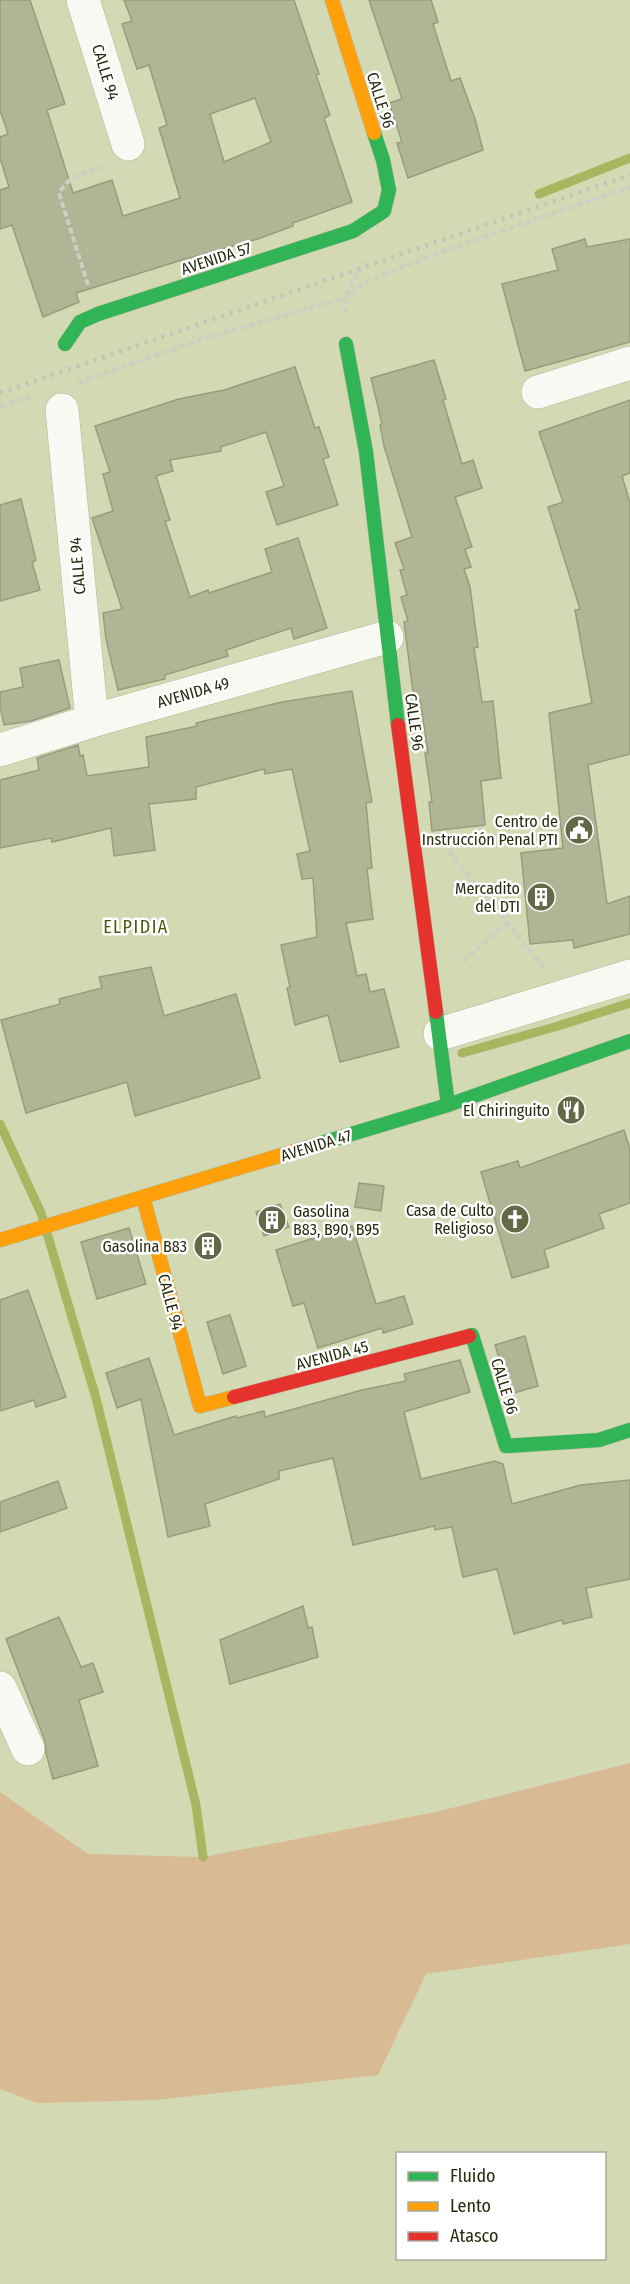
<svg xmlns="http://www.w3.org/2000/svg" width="630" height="2284" viewBox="0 0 630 2284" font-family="'Fira Sans Condensed',sans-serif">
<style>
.green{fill:#d8bb94}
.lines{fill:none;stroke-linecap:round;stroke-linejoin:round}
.stream{stroke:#aab560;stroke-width:9}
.building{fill:#b0b596;stroke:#979c7d;stroke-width:1.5;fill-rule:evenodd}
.street-casing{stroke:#b1b697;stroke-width:34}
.fast-casing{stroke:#b1b697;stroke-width:15}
.slow-casing{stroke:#b1b697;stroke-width:15}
.jam-casing{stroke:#b1b697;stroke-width:15}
.path{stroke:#cdcfc3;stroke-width:4;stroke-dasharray:6 3;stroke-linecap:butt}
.street{stroke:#f8f9f3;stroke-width:33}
.fast{stroke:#30b455;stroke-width:14}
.slow{stroke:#ff9f0a;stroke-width:14}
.jam{stroke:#e5322d;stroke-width:14}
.rail{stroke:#c2c4b9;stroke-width:4.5;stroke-dasharray:3 6;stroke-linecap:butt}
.labels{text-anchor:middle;stroke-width:5;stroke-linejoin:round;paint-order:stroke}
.street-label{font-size:16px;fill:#272b0e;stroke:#fff}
.poi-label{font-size:16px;fill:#272b0e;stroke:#fff;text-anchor:end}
.neighbourhood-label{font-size:18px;letter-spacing:1.5px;fill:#4f570d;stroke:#fff}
</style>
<rect width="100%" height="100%" fill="#d3d9b2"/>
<!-- green -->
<polygon class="green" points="630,1763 630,1944 426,1974 378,2075 156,2100 37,2103 0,2089 0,1792 88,1854 203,1857 436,1812"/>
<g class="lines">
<!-- stream -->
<g class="stream">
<polyline points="539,194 630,158"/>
<polyline points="462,1053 558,1026 630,1003"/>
<polyline points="0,1124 41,1213 96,1398 196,1805 203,1857"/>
</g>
</g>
<!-- building -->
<g class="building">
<path d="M0 0H30L65 104 47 110 73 193 112 180 123 216 180 198 159 128 167 125 149 65 137 69 122 24 132 21 124 0H294L319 74 316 75 330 115 324 118 352 202 293 223V226L258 239 182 260 76 293 79 302 43 317 12 225 0 229V190L9 187 0 158V137L8 134 0 110ZM255 98 271 142 224 162 210 114Z"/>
<polygon points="369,0 431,0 438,22 433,24 451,81 460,78 475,119 483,150 408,178 397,143 402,142 389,103 402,99"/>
<polygon points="585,239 587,247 630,239 630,342 525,371 502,284 558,270 552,249"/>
<polygon points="434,360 446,399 443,400 462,464 473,460 482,488 455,497 472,547 465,549 471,567 464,569 470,587 478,647 474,648 482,702 493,701 501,778 481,781 485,825 432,831 429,802 432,802 425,753 428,753 420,699 414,700 404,622 408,621 401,597 407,595 400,570 404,569 395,543 412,537 384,446 380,425 382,424 371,378"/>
<polygon points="295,367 315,428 319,427 329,457 323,459 338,505 277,525 266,492 284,486 266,432 221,447 221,451 170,460 173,471 156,476 170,520 165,521 190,597 208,590 209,593 272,572 265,549 298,538 327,628 294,639 291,628 226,650 228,656 165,675 165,679 118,690 106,639 103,613 122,609 92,518 113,511 103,474 110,472 95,426 179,399 224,390"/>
<polygon points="630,400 630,473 622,476 630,503 630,754 588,765 607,904 630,896 630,934 574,948 573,940 530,944 521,853 563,848 549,713 592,703 575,610 580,609 548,507 563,502 539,432"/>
<polygon points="21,499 36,560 32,562 40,590 0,601 0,505"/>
<polygon points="59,660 70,708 31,721 4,725 0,706 0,692 23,687 20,668"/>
<polygon points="352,691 372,802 366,803 372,868 367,869 373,919 346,923 357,976 366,974 370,992 384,989 399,1047 340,1062 328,1015 295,1025 287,988 290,987 281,945 317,937 313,878 302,879 297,854 310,851 292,769 265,774 264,769 196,787 196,799 149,804 155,850 114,856 111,828 52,842 51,838 0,848 0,780 39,770 37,758 78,745 80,756 83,755 87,776 149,767 146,737 197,726 196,723 282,702"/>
<polygon points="151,967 164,1016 236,994 260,1078 135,1116 127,1082 26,1113 1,1020 60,1004 59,999 102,988 99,977"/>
<polygon points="624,1130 630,1149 630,1203 599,1214 604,1228 544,1250 549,1267 512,1278 481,1172 518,1161 520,1168"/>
<polygon points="359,1183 384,1186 381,1211 355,1207"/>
<polygon points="280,1204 289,1227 264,1236 256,1212"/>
<polygon points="352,1226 376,1304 404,1296 413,1324 383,1333 382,1328 318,1348 304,1303 293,1306 276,1250"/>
<polygon points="129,1228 146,1284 97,1299 81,1242"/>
<polygon points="28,1290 66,1397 36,1407 34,1400 0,1411 0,1300"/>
<polygon points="230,1315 246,1366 223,1374 207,1322"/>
<polygon points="525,1336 538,1386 510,1394 495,1345"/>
<polygon points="149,1358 174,1435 236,1416 237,1418 264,1411 265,1417 362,1390 406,1381 404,1374 460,1360 470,1392 404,1412 421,1479 495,1461 503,1464 512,1504 581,1485 630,1480 630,1579 586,1588 592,1617 563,1624 562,1620 514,1634 497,1569 463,1577 452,1527 435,1530 434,1526 353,1545 333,1458 279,1471 279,1479 205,1504 210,1526 168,1537 141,1399 117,1408 106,1373"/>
<polygon points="58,1481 67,1508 0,1532 0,1502"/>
<polygon points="303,1606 308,1628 312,1627 318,1657 230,1684 220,1640"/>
<polygon points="59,1617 81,1667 93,1663 103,1692 79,1700 98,1766 53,1779 46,1753 45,1741 6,1639"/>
</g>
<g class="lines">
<!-- street casing -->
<g class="street-casing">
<g id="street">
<polyline points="83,0 128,144"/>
<polyline points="538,392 630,363"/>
<polyline points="62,410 92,721"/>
<polyline points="0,750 92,721 387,637"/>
<polyline points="440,1034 630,976"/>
<polyline points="0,1688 28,1749"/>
</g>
</g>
<!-- fast casing -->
<g class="fast-casing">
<g id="fast">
<polyline points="65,344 80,322 98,314 353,231 384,211 389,190 383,160 374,133"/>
<polyline points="346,344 366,452 398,725"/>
<polyline points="436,1012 448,1105"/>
<polyline points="305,1148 448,1105 630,1041"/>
<polyline points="469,1336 472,1335 506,1446 599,1440 630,1430"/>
</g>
</g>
<!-- slow casing -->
<g class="slow-casing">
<g id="slow">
<polyline points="332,0 374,133"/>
<polyline points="143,1197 200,1406 234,1397"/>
<polyline points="0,1240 305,1148"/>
</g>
</g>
<!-- jam casing -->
<g class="jam-casing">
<g id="jam">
<polyline points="398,725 436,1012"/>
<polyline points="234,1397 469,1336"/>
</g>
</g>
<!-- path -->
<g class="path">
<path d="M88 285 59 193C71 173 87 173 107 166"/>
<polyline points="345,313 345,298 364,262"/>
<polyline points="78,383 199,340 345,298 365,282 438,253 630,187"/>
<polyline points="0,406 34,396"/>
<polyline points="449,851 545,969"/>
<polyline points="451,887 459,883 481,890 523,884"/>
<polyline points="463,962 507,922"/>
</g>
<!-- street -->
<use href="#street" class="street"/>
<!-- fast -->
<use href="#fast" class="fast"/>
<!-- slow -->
<use href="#slow" class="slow"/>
<!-- jam -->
<use href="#jam" class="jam"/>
<!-- rail -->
<polyline class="rail" points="0,393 630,175"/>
</g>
<!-- icons -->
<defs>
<g id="civic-disc" transform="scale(1.5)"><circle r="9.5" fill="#636847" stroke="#fff"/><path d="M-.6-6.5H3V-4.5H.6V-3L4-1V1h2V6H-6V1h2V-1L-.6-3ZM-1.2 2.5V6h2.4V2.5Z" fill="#fff"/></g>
<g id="building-disc" transform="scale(1.5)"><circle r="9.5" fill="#636847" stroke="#fff"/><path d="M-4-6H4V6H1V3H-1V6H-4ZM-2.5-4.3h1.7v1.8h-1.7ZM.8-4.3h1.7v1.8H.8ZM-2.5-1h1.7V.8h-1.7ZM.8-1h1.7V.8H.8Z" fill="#fff"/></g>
<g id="restaurant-disc" transform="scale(1.5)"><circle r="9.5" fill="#636847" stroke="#fff"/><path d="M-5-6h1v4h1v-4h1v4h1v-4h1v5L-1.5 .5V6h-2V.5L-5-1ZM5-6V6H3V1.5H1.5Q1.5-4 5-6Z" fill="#fff"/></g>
<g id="church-disc" transform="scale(1.5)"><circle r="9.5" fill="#636847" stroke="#fff"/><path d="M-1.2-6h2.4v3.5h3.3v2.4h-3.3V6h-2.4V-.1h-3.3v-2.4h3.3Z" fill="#fff"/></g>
</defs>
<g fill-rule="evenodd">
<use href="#civic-disc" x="579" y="830"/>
<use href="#building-disc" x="541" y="897"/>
<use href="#restaurant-disc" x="571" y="1110"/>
<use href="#church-disc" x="515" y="1219"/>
<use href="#building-disc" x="272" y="1220"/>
<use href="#building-disc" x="208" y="1246"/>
</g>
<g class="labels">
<!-- street labels -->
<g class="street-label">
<text transform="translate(106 72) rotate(73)" y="6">CALLE 94</text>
<text transform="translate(381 100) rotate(72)" y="6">CALLE 96</text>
<text transform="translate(216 258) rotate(-18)" y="6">AVENIDA 57</text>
<text transform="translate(77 566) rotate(-95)" y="6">CALLE 94</text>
<text transform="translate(193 692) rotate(-16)" y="6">AVENIDA 49</text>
<text transform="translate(415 722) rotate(82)" y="6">CALLE 96</text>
<text transform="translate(316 1145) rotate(-17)" y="6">AVENIDA 47</text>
<text transform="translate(171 1302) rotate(75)" y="6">CALLE 94</text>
<text transform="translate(332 1355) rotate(-15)" y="6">AVENIDA 45</text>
<text transform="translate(505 1386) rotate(73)" y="6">CALLE 96</text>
</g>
<!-- poi labels -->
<g class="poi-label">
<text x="558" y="827">Centro de<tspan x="558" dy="18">Instrucción Penal PTI</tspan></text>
<text x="520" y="894">Mercadito<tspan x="520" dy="18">del DTI</tspan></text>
<text x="550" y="1116">El Chiringuito</text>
<text x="494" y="1216">Casa de Culto<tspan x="494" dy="18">Religioso</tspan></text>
<text x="293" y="1217" text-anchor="start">Gasolina<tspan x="293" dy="18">B83, B90, B95</tspan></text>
<text x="187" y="1252">Gasolina B83</text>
</g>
<!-- neighbourhood labels -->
<g class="neighbourhood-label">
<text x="136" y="933">ELPIDIA</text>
</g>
</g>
<!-- legend -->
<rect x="396" y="2152" width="210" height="108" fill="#ffffff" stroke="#a9aa9f" stroke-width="1.5"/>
<rect x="408" y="2172" width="30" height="9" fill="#30b455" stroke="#a9aa9f" stroke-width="1.5"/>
<text x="450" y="2182" font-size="18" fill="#272b0e">Fluido</text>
<rect x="408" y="2202" width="30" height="9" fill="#ff9f0a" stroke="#a9aa9f" stroke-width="1.5"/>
<text x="450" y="2212" font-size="18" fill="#272b0e">Lento</text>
<rect x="408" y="2232" width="30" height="9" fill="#e5322d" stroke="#a9aa9f" stroke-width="1.5"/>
<text x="450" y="2242" font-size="18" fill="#272b0e">Atasco</text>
</svg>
